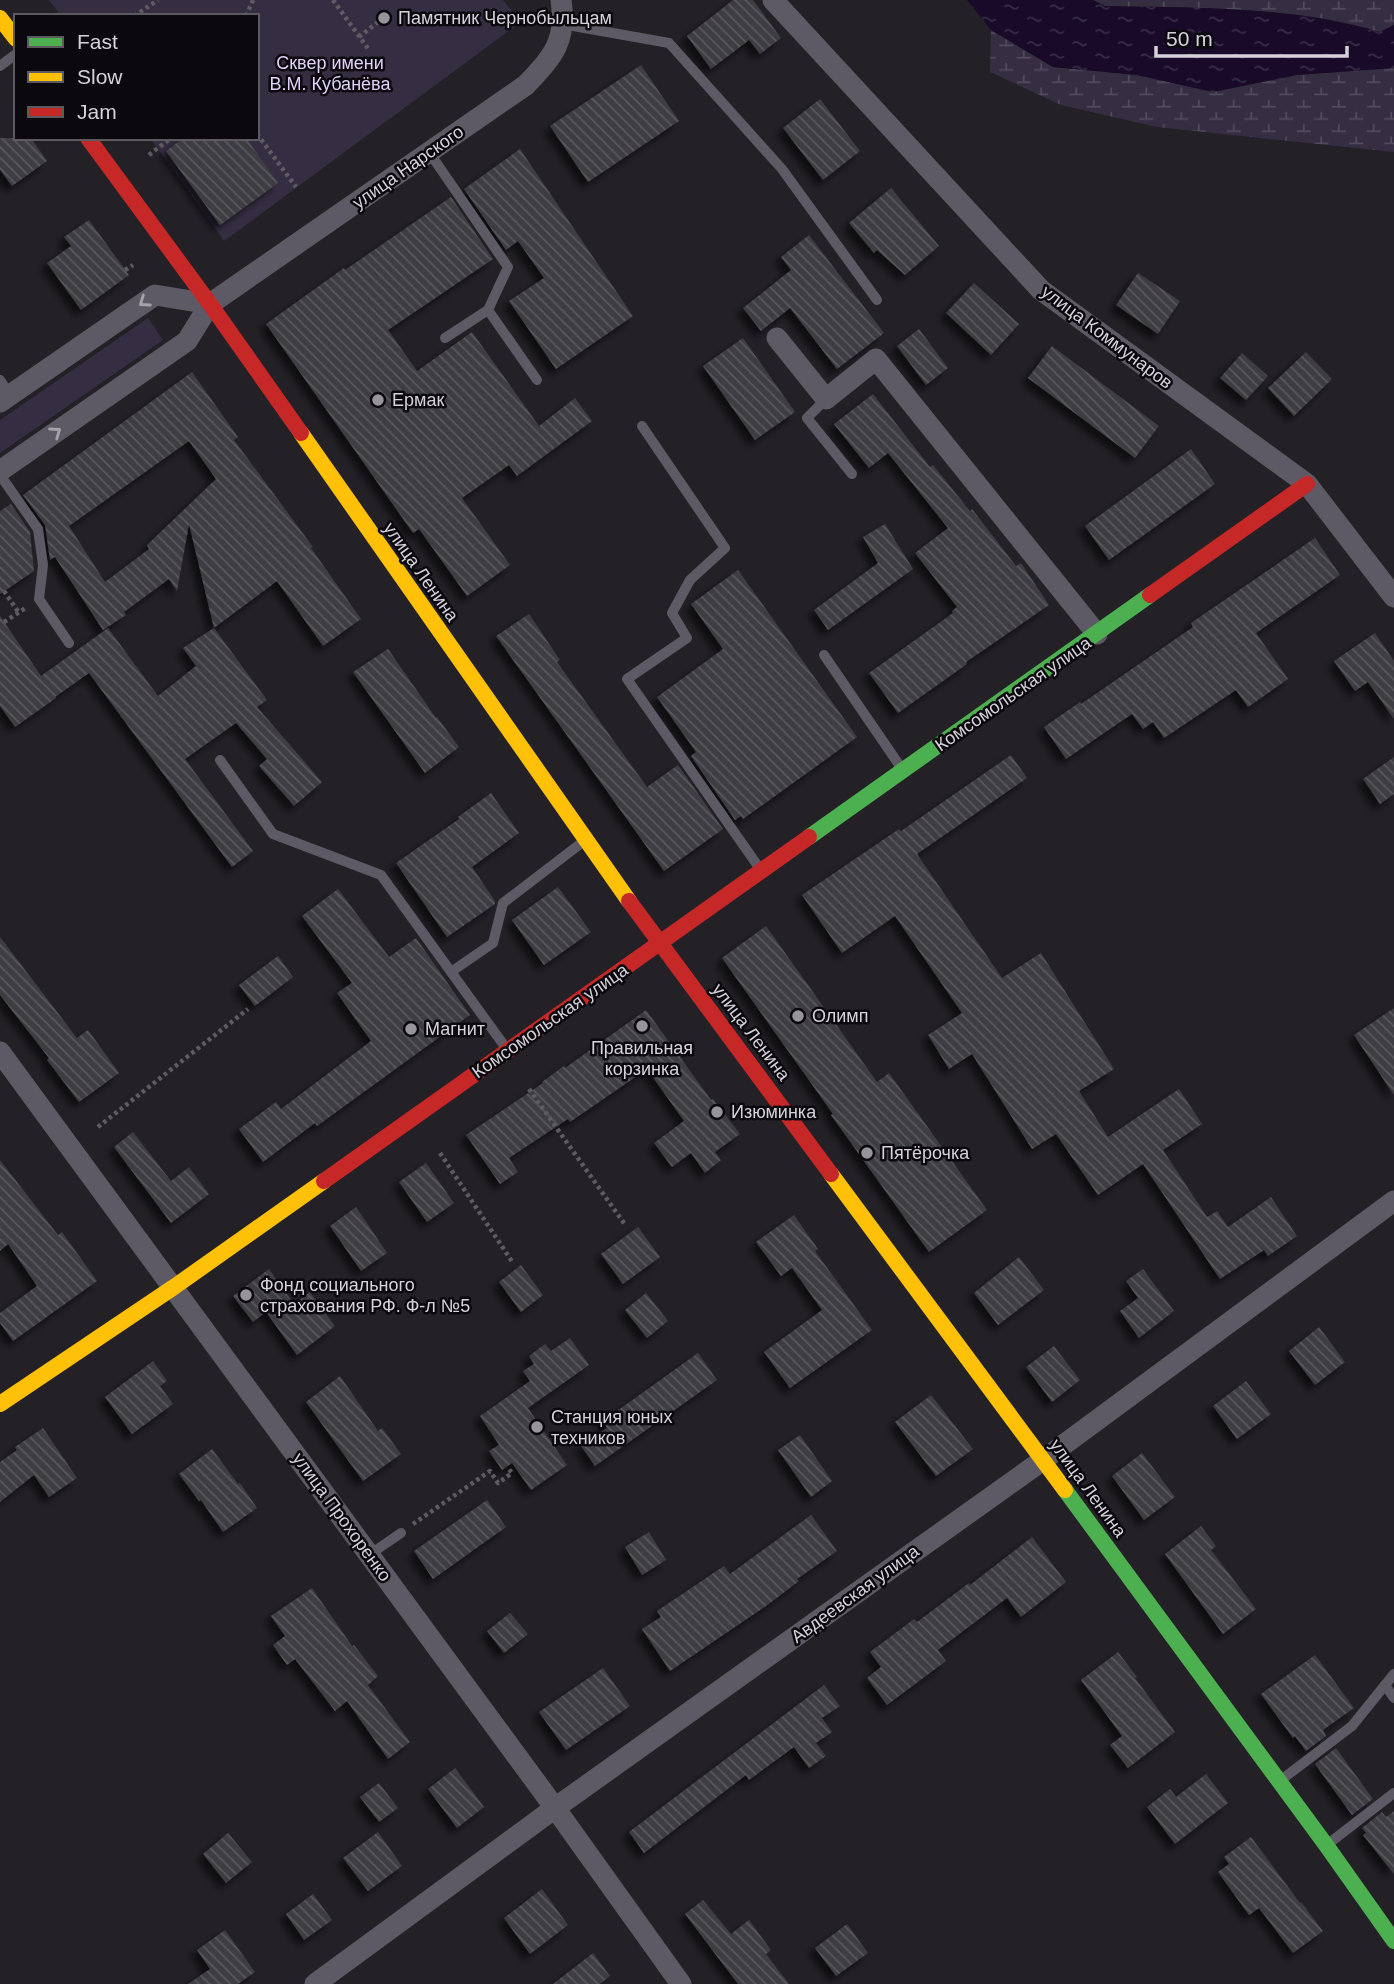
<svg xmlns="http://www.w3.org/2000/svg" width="1394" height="1984" viewBox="0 0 1394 1984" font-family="Helvetica,sans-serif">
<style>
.green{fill:#352d42}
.wetland{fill:url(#wetland-marsh)}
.water{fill:url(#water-ripples)}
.building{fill:url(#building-back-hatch);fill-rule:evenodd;filter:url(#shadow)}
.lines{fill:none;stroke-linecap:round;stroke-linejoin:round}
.path{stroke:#5e5b62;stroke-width:4.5;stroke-dasharray:3.5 3.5;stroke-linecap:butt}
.lane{stroke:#5e5a65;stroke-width:10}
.street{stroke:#5e5a65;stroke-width:21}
.fast{stroke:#4caf50;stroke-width:16}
.slow{stroke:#ffc107;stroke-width:16}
.jam{stroke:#c62828;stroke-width:16}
.oneway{stroke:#a5a2ab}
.poi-dot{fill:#97949a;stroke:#0b090d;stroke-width:2.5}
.labels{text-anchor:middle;stroke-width:5;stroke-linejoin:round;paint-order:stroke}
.poi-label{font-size:18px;fill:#d5d2d9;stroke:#0b090d;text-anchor:start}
.park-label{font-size:18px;fill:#dfd1f9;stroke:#0b090d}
.street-label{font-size:18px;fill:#d5d2d9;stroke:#0b090d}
</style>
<defs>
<pattern id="wetland-marsh" width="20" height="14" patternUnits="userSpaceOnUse" patternTransform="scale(1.75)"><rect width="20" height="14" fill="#352d42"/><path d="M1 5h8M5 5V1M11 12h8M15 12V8" fill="none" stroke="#514b5d"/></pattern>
<pattern id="water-ripples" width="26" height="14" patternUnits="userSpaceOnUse" patternTransform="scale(1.75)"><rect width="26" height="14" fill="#180a28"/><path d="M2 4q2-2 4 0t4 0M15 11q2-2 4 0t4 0" fill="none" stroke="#392d47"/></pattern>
<pattern id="building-back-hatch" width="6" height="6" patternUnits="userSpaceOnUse" patternTransform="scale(1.75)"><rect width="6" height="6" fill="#3e3d42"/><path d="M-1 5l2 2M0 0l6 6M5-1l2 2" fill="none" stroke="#59585d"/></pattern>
<filter id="shadow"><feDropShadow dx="-6" dy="6" stdDeviation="3.5" flood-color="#0009"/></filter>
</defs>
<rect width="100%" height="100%" fill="#232026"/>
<!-- green -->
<g class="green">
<polygon points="49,0 503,0 521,22 224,241 150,138 257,138 257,16 61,16"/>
<polygon points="148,318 163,340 0,453 0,420"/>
</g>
<!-- wetland -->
<g class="wetland">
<path d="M1093 0H1394V25L1380 32C1294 6 1195 8 1105 6Z"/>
<polygon points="991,30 1053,67 1137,75 1213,92 1297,75 1394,68 1394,152 1157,127 1061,105 990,72"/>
</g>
<!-- water -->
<path class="water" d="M967 0H1093L1105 6C1196 8 1293 6 1380 32L1394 25V68L1297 75 1213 92 1137 75 1053 67 991 30Z"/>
<!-- building -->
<g class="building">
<polygon points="733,0 753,0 781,38 760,54 749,40 711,69 687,36"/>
<polygon points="641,65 679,121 588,182 550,126"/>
<polygon points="820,99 860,151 823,180 783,128"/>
<polygon points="0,138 31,138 47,161 12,186 0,170"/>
<polygon points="184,138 246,138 278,183 220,225 166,151"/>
<polygon points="520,149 633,316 556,369 509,301 544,278 518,241 506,250 464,189"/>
<polygon points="891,188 939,246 905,275 877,250 874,253 849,223"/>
<polygon points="451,197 493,259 388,330 417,371 472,332 539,426 575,398 592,421 517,476 509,465 462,498 510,565 467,596 419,529 413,533 266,324 344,268 345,270"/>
<polygon points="89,220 129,275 81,310 47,263 71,246 64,237"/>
<polygon points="809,235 884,333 837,369 790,308 761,331 743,308 791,270 781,257"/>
<polygon points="1138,273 1180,301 1158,334 1116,305"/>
<polygon points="974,283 1019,324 991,355 946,313"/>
<polygon points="919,329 948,368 926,385 897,346"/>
<polygon points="743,338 795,412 755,440 703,366"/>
<polygon points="1052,346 1159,426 1135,458 1028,378"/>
<polygon points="1306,352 1332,379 1294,416 1268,388"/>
<polygon points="1242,353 1268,376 1246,400 1220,378"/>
<path d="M192 372 238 437 234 440 313 547 311 548 361 619 323 646 277 581 214 628 189 524 177 591 169 579 124 612 126 615 103 630 55 557 50 560 45 525 23 495ZM189 441 216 479 147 545 149 549 105 582 69 526Z"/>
<polygon points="873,394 930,467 933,465 970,511 972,509 1016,566 1021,563 1049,605 966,662 967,664 898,713 869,673 953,613 952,611 957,607 915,553 948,528 888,453 869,468 834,424"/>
<polygon points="1191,449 1215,484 1109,560 1085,526"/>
<polygon points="11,504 30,532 34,571 0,594 0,511"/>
<polygon points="885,524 913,569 828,630 814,610 878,563 863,537"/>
<polygon points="1315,538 1340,575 1256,633 1288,679 1248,707 1236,690 1164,738 1153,722 1143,729 1132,714 1066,759 1044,727 1080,702 1081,704 1193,627 1191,623"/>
<polygon points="738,570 857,737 743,819 741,816 735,820 691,756 696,752 657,697 723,649 691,604"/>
<polygon points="529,614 560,660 557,662 647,787 678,765 723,829 664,871 496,636"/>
<polygon points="0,616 41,676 108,628 158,696 196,666 183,648 214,628 267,700 257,707 322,782 294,806 259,766 267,759 236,723 185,759 253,851 232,867 89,673 55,697 56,698 15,727 0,706"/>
<polygon points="1375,633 1394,661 1394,719 1368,682 1355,691 1334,661"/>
<polygon points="388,649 436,718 437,717 459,747 425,773 353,672"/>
<polygon points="1011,755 1027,778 917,854 1002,978 1041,953 1114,1069 1079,1091 1108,1137 1179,1089 1202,1124 1163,1150 1207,1217 1217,1211 1228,1227 1271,1197 1297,1236 1268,1256 1264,1250 1220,1279 1143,1164 1098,1195 1056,1134 1032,1149 972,1054 949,1069 928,1035 962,1013 895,916 842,953 802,895 899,829 901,831"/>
<polygon points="1394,757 1394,794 1380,804 1363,779"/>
<polygon points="491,793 519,833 472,867 495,901 495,904 447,937 396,863 459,819 458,817"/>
<polygon points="558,887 591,932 544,965 512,920"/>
<polygon points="338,889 389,957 416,938 470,1015 317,1126 315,1123 263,1162 239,1129 276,1102 281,1109 371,1041 337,993 352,983 302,916"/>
<polygon points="766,926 877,1082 889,1073 987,1210 929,1252 831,1115 833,1114 722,958"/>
<polygon points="0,937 77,1038 88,1030 119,1073 79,1102 47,1060 49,1058 0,995"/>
<polygon points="278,956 293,977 255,1006 239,985"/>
<polygon points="1394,1008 1394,1095 1354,1035"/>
<polygon points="646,1010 711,1100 713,1099 740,1134 715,1152 721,1160 705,1173 691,1153 672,1167 654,1143 684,1121 647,1069 570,1122 568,1119 509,1158 518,1172 500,1184 466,1135 543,1083 542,1082 564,1066 565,1068"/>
<polygon points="133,1132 171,1181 189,1167 209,1194 171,1223 114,1147"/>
<polygon points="0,1160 58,1235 62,1232 97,1281 13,1341 0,1323 0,1313 37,1286 8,1244 0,1251"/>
<polygon points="426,1163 454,1203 427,1222 399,1182"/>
<polygon points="356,1207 387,1253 361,1271 330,1226"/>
<polygon points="794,1215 818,1249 815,1251 872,1330 790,1388 764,1352 822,1310 792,1268 781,1276 756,1242"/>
<polygon points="638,1227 660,1257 623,1284 601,1254"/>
<polygon points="1019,1257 1044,1290 998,1325 974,1293"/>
<polygon points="521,1265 543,1295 521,1312 499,1282"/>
<polygon points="269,1269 294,1304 310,1292 335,1326 297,1355 266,1312 253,1322 233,1296"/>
<polygon points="1143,1269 1174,1311 1139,1338 1120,1311 1138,1298 1126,1281"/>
<polygon points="646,1293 668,1321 647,1338 625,1310"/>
<polygon points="1319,1327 1345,1362 1315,1385 1289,1351"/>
<polygon points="570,1338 589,1365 528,1408 567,1465 531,1490 512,1463 502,1470 489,1451 499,1445 480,1416 530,1381 523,1371 534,1364 529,1356 545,1344 551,1351"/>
<polygon points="1054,1346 1080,1380 1052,1402 1026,1367"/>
<polygon points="698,1353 717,1380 595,1466 581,1446 607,1428 603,1421"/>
<polygon points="153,1361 167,1381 160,1386 173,1404 132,1434 105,1397"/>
<polygon points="340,1376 378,1431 382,1428 401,1454 363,1481 306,1402"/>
<polygon points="1246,1381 1271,1414 1237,1439 1213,1406"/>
<polygon points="931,1395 973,1449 936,1476 895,1422"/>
<polygon points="43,1428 77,1478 49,1497 34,1475 0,1502 0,1462 17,1450 15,1447"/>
<polygon points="800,1435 832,1481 811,1497 778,1450"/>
<polygon points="212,1449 238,1484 240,1483 257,1508 223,1532 201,1500 199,1501 179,1474"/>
<polygon points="1142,1453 1175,1497 1144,1520 1112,1476"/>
<polygon points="487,1500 506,1527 433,1579 414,1551"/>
<polygon points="811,1515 837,1551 797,1579 799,1581 766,1606 670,1671 642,1629 661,1617 657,1611 724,1566 730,1574"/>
<polygon points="1201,1526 1216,1546 1211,1550 1256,1609 1223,1634 1165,1554"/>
<polygon points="649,1532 666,1560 642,1575 625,1547"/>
<polygon points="1032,1537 1066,1582 1021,1617 1007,1598 938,1650 946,1661 887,1705 867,1678 881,1667 870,1652 914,1619 917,1622 969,1583 970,1585"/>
<polygon points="312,1588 352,1646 354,1645 378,1676 368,1685 410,1742 388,1759 347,1701 335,1711 295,1659 287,1665 273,1645 285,1636 271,1616"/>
<polygon points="510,1613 528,1634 504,1653 487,1631"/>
<polygon points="1118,1652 1137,1677 1135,1678 1175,1732 1128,1768 1110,1745 1122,1736 1081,1680"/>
<polygon points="1315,1655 1354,1708 1323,1730 1326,1736 1306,1751 1295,1736 1293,1738 1261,1694"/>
<polygon points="603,1668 630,1706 566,1750 539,1712"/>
<polygon points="824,1685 840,1706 822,1718 832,1732 816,1743 826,1756 809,1768 794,1747 749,1780 746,1775 644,1853 629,1832"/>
<polygon points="1336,1748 1373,1799 1352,1815 1315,1764"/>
<polygon points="455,1768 484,1807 457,1828 428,1789"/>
<polygon points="1206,1774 1228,1803 1175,1844 1147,1807 1170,1789 1176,1797"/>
<polygon points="379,1783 398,1808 379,1822 360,1797"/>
<polygon points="1394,1811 1394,1874 1363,1835 1366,1833 1362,1828 1382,1812 1386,1817"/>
<polygon points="378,1832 402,1866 368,1891 343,1858"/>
<polygon points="228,1833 252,1862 226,1883 203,1854"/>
<polygon points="1251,1837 1300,1903 1301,1902 1323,1931 1293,1953 1259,1908 1249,1915 1218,1872 1229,1864 1224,1857"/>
<polygon points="542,1889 568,1925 530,1954 504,1918"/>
<polygon points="313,1894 332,1920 304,1940 286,1914"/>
<polygon points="703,1900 731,1934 749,1920 771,1950 766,1954 789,1984 738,1984 685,1914"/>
<polygon points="847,1924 868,1953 836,1976 815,1948"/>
<polygon points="225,1930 255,1972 238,1984 188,1984 210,1969 197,1950"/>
<polygon points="593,1953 610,1976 600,1984 553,1984"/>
</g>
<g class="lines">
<!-- path -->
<g class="path">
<polyline points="333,0 369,50"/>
<polyline points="134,16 158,0"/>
<polyline points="246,16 253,0"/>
<polyline points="359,37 378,22"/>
<polyline points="257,134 296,187"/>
<polyline points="149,155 171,138"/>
<polyline points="125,270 133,265"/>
<polyline points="4,591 19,613"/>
<polyline points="4,622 27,607"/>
<polyline points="529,1089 626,1226"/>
<polyline points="98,1127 248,1009"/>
<polyline points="440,1153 513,1263"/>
<polyline points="413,1524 490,1471 498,1483 512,1473 507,1467"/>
</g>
<!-- lane -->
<g class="lane">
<polyline points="562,24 669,43 782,169 877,300"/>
<polyline points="0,66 16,54"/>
<polyline points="429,152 508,267 488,310 537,380"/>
<polyline points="445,338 488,310"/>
<polyline points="0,380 10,395"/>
<polyline points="826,399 807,418 852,474"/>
<polyline points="642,426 725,548 690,580 672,613 687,638 627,679 760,869"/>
<polyline points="0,475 38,529 43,565 39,599 69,643"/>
<polyline points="824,655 902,769"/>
<polyline points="220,760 273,834 381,875 506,1048"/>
<polyline points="451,972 493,943 503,903 584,841"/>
<polyline points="369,1555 401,1533"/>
<polyline points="1385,1685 1394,1698"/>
<polyline points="1281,1780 1352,1726 1394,1674"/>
<polyline points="1328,1844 1394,1793"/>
</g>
<!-- street -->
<g class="street">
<polyline points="773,0 1041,290 1307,484 1394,597"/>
<polyline points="777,338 826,399 876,359 1097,634"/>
<polyline points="0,402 155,295 210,304"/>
<path d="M0 471 187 341 210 304 526 85C553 56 567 42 561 0"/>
<polyline points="0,1052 555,1808 681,1984"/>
<polyline points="315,1984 555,1808 1043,1460 1394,1201"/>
</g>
<!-- fast -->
<g class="fast">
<polyline points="809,837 1150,595"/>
<polyline points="1065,1490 1326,1845 1394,1941"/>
</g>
<!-- slow -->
<g class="slow">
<polyline points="0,18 16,39"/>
<polyline points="301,433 629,901"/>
<polyline points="831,1174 1065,1490"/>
<polyline points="0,1404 174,1287 324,1181"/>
</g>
<!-- jam -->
<g class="jam">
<polyline points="88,138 210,304 301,433"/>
<polyline points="1150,595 1307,484"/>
<polyline points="629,901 831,1174"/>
<polyline points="324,1181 809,837"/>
</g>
</g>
<!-- one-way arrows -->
<defs><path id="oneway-chevron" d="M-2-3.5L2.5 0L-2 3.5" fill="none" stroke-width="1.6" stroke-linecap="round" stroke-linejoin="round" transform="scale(1.75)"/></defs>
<g class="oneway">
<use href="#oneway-chevron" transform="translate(144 302) rotate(145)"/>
<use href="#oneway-chevron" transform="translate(56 432) rotate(-35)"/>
</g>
<!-- markers -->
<g class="poi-dot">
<circle cx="384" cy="18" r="7"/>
<circle cx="378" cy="400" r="7"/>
<circle cx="798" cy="1016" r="7"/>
<circle cx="642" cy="1026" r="7"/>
<circle cx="411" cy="1029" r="7"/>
<circle cx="717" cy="1112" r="7"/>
<circle cx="867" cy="1153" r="7"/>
<circle cx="246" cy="1295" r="7"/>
<circle cx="537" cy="1427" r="7"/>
</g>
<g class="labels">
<!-- poi labels -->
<g class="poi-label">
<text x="398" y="24">Памятник Чернобыльцам</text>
<text x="392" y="406">Ермак</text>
<text x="812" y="1022">Олимп</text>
<text x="425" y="1035">Магнит</text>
<text x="642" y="1054" text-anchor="middle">Правильная<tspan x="642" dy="21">корзинка</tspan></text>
<text x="731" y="1118">Изюминка</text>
<text x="881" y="1159">Пятёрочка</text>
<text x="260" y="1291">Фонд социального<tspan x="260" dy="21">страхования РФ. Ф-л №5</tspan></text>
<text x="551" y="1423">Станция юных<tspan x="551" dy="21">техников</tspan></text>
</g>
<!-- park labels -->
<g class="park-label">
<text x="330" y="69">Сквер имени<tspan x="330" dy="21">В.М. Кубанёва</tspan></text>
</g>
<!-- street labels -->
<g class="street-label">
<text transform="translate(408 167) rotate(-35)" y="6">улица Нарского</text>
<text transform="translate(1107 337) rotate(37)" y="6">улица Коммунаров</text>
<text transform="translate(421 572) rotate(55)" y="6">улица Ленина</text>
<text transform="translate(1013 694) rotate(-35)" y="6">Комсомольская улица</text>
<text transform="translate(550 1021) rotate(-35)" y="6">Комсомольская улица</text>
<text transform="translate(751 1032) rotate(53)" y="6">улица Ленина</text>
<text transform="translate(1088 1488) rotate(54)" y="6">улица Ленина</text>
<text transform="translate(342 1517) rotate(54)" y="6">улица Прохоренко</text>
<text transform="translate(855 1594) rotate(-36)" y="6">Авдеевская улица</text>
</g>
</g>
<!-- legend -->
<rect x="14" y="14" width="245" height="126" fill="#0b090d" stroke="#5c595f" stroke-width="2"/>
<rect x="28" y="37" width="35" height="10" fill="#4caf50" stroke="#5c595f" stroke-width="2"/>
<text x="77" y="49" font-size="21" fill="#d5d2d9">Fast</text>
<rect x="28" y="72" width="35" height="10" fill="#ffc107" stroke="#5c595f" stroke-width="2"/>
<text x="77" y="84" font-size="21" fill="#d5d2d9">Slow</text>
<rect x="28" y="107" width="35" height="10" fill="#c62828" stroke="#5c595f" stroke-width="2"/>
<text x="77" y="119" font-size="21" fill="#d5d2d9">Jam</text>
<!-- scale -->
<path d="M1156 46v10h191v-10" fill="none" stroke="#d5d2d9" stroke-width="3.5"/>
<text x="1166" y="46" font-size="21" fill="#d5d2d9" stroke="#0b090d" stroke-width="5" paint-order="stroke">50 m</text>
</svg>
